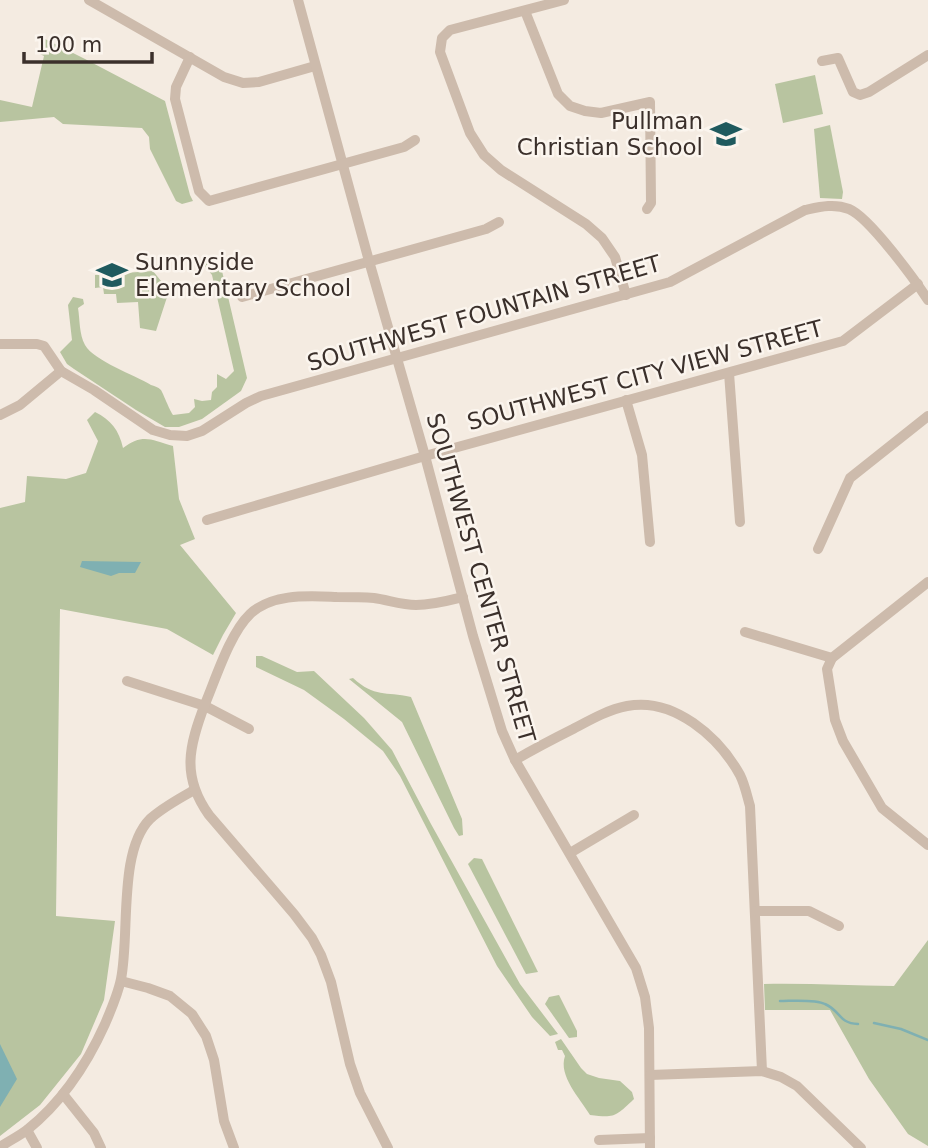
<svg xmlns="http://www.w3.org/2000/svg" width="928" height="1148" viewBox="0 0 928 1148" font-family="'DejaVu Sans',sans-serif">
<style>
.green{fill:#b8c4a0}
.water{fill:#7fb0b2}
.lines{fill:none;stroke-linecap:round;stroke-linejoin:round}
.stream{stroke:#7fb0b2;stroke-width:2.5}
.minor{stroke:#cdbbac;stroke-width:10}
.labels{text-anchor:middle;stroke-width:5;stroke-linejoin:round;paint-order:stroke}
.poi-label{font-size:23px;fill:#3b302b;stroke:#fbf5ee;text-anchor:end}
.street-label{font-size:23px;fill:#3b302b;stroke:#fbf5ee}
</style>
<rect width="100%" height="100%" fill="#f4ebe1"/>
<!-- green -->
<g class="green">
<polygon points="45,39 85,59 165,101 190,195 193,201 182,204 176,201 150,149 149,137 142,128 63,124 54,117 0,122 0,100 32,107 44,56 40,54"/>
<polygon points="815,75 823,114 783,123 775,84"/>
<polygon points="830,125 843,192 842,199 820,198 814,129"/>
<path d="M207 255 222 271 247 378 241 391 202 419 179 427H165L136 410 74 369 67 364 60 352 72 340 68 305 73 297 83 299 84 304 78 308C80 320 79 334 85 345 94 361 135 375 151 385 154 386 158 387 161 390 163 393 169 409 173 415L189 413 195 407 194 399 202 401 211 400 212 392 217 387V374L226 379 234 371 212 275 200 260Z"/>
<polygon points="153,271 169,291 156,331 140,328 138,302 117,303 116,294 104,294 103,287 95,288 95,275"/>
<path d="M95 412C111 420 119 430 123 448 143 433 151 440 173 446L179 499 195 539 180 545 236 613 223 635 213 655 167 629 60 609 56 916 115 921 104 1000 81 1054 40 1105 0 1136V508L25 502 27 476 66 479 86 473 98 441 87 420Z"/>
<polygon points="256,656 262,656 297,672 314,671 364,718 392,750 431,824 520,984 558,1034 550,1036 532,1017 497,966 400,776 383,751 344,719 304,690 256,667"/>
<path d="M353 678C375 698 385 691 411 697L462 819 463 835 459 836 454 828 402 722 349 679Z"/>
<polygon points="474,858 482,859 538,972 526,974 468,864"/>
<path d="M928 940V1146L908 1134 869 1079 830 1010H765L764 984C808 983 851 986 894 986Z"/>
<polygon points="559,995 577,1031 577,1037 569,1038 545,1004 549,997"/>
<path d="M561 1039 581 1068 587 1074 599 1078 620 1081 632 1092 634 1099C615 1117 615 1118 590 1115 580 1098 558 1076 565 1056L562 1050H558L555 1042Z"/>
</g>
<!-- water -->
<g class="water">
<polygon points="82,561 141,562 135,573 119,573 111,576 80,567"/>
<polygon points="0,1044 17,1079 0,1107"/>
</g>
<g class="lines">
<!-- stream -->
<g class="stream">
<path d="M780 1001C792 1001 815 999 825 1004 841 1011 838 1023 858 1024"/>
<polyline points="874,1023 901,1029 928,1040"/>
</g>
<!-- minor -->
<g class="minor">
<polyline points="89,0 224,77 243,83 259,82 315,66"/>
<polyline points="298,0 369,261 425,456 473,636 502,731 515,760 636,968 645,997 649,1028 650,1148"/>
<polyline points="564,0 450,30 442,38 440,52 470,133 484,155 501,170 586,224 602,238 615,257 626,295"/>
<polyline points="525,11 558,94 570,106 585,111 601,113 650,102 651,203 647,209"/>
<polyline points="190,57 176,87 175,99 199,191 209,201 404,147 415,140"/>
<polyline points="822,61 838,58 853,92 860,95 869,92 928,55"/>
<polyline points="242,297 486,229 499,222"/>
<path d="M0 344H37L44 346 61 371 94 390 153 430 170 435 187 436 202 431 246 403 261 396 670 282 805 210C819 207 834 203 849 209 869 217 915 280 928 300"/>
<polyline points="729,373 740,522"/>
<polyline points="626,400 642,455 650,542"/>
<polyline points="0,415 20,405 61,371"/>
<polyline points="207,520 425,456 843,341 918,284"/>
<polyline points="818,549 850,478 928,416"/>
<polyline points="928,582 832,658 827,669 835,720 843,741 882,808 928,845"/>
<polyline points="745,632 832,658"/>
<polyline points="127,681 205,706 249,729"/>
<path d="M515 760C534 749 553 739 573 729 590 720 607 710 627 706 674 697 719 737 740 775 745 785 747 796 750 806L762 1071"/>
<polyline points="570,853 634,815"/>
<polyline points="756,911 809,911 839,926"/>
<polyline points="121,981 148,988 170,996 192,1014 206,1036 214,1060 224,1121 234,1148"/>
<polyline points="650,1075 762,1071 781,1077 797,1086 861,1148"/>
<polyline points="63,1094 94,1133 101,1148"/>
<polyline points="27,1130 37,1148"/>
<polyline points="599,1140 650,1138"/>
<path d="M0 1147C9 1141 19 1136 27 1130 62 1102 87 1064 105 1024 111 1010 118 994 121 979 130 934 118 851 150 819 163 807 179 799 194 790"/>
<path d="M388 1148 360 1093 350 1064 331 982 321 955 312 938 294 914 209 815C181 776 189 746 205 704 216 678 230 633 250 614 273 593 308 596 337 597 349 597 362 597 374 598 388 600 402 605 416 605 433 605 447 601 463 597"/>
</g>
</g>
<!-- icons -->
<defs>
<g id="school-bare" transform="scale(2.415)"><path d="M0-5L7-2L0 1L-7-2ZM-4 1L0 2.5L4 1V4Q0 6-4 4Z" fill="#1f5a5e" stroke="#fbf5ee" stroke-width="2.5" paint-order="stroke"/></g>
</defs>
<g fill-rule="evenodd">
<use href="#school-bare" x="726" y="134"/>
<use href="#school-bare" x="112" y="275"/>
</g>
<g class="labels">
<!-- poi labels -->
<g class="poi-label">
<text x="703" y="129">Pullman<tspan x="703" dy="26">Christian School</tspan></text>
<text x="135" y="270" text-anchor="start">Sunnyside<tspan x="135" dy="26">Elementary School</tspan></text>
</g>
<!-- street labels -->
<g class="street-label">
<text transform="translate(484 313) rotate(-16)" y="8">SOUTHWEST FOUNTAIN STREET</text>
<text transform="translate(645 375) rotate(-15)" y="8">SOUTHWEST CITY VIEW STREET</text>
<text transform="translate(481 578) rotate(74)" y="8">SOUTHWEST CENTER STREET</text>
</g>
</g>
<!-- scale -->
<path d="M24 52v10h128v-10" fill="none" stroke="#3b302b" stroke-width="3.5"/>
<text x="35" y="52" font-size="21" fill="#3b302b" stroke="#fbf5ee" stroke-width="5" paint-order="stroke">100 m</text>
</svg>
